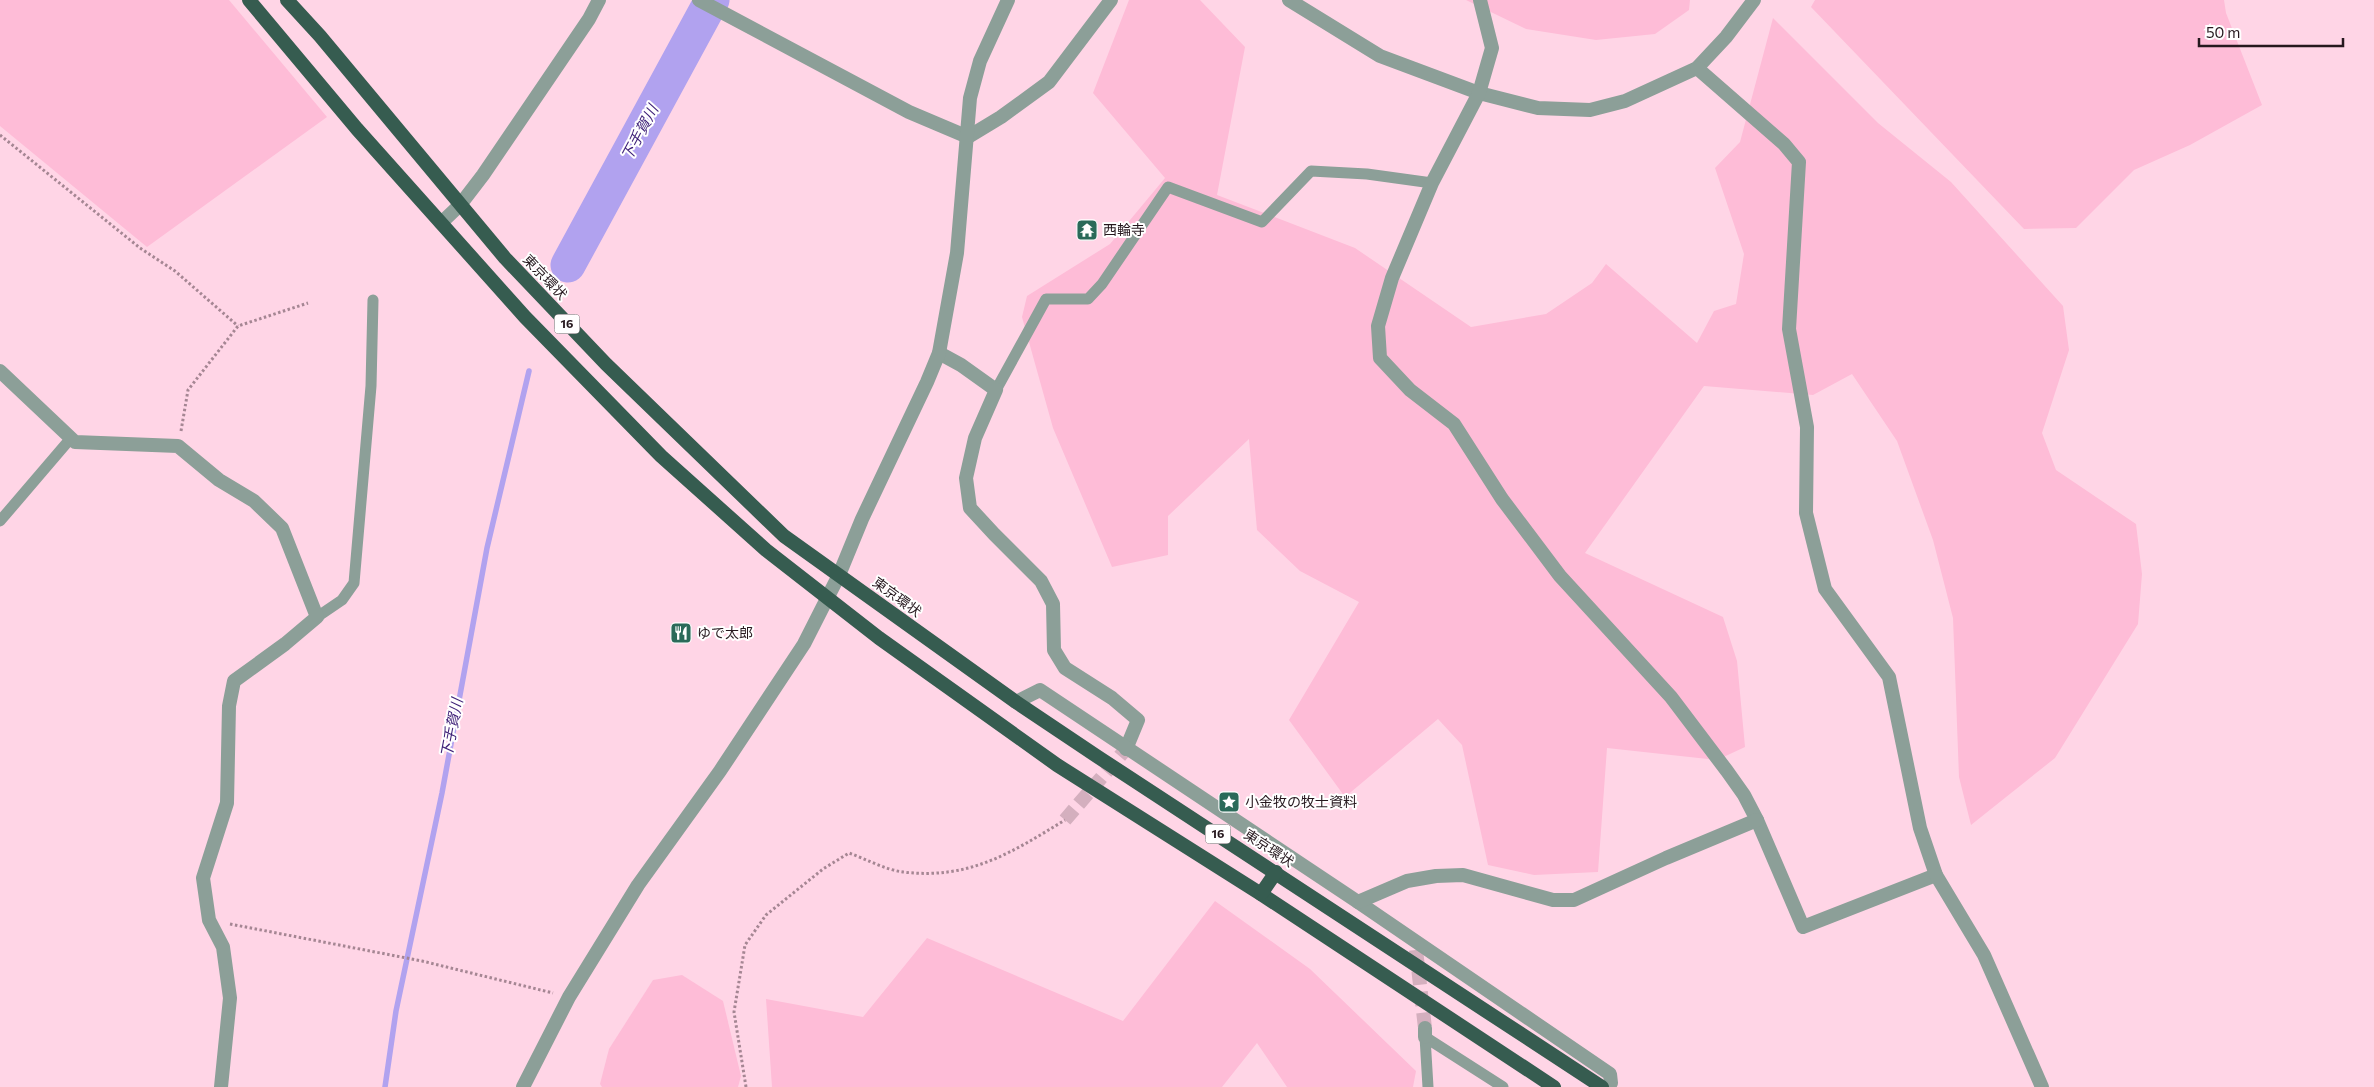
<svg xmlns="http://www.w3.org/2000/svg" width="2374" height="1087" viewBox="0 0 2374 1087" font-family="Commissioner,'Noto Sans JP',sans-serif">
<style>
.green{fill:#febcd7}
.lines{fill:none;stroke-linecap:round;stroke-linejoin:round}
.stream{stroke:#b1a2ef;stroke-width:5.5}
.river{stroke:#b1a2ef;stroke-width:35}
.minor-tunnel{stroke:#d4afbe;stroke-width:14;stroke-dasharray:14 7;stroke-linecap:butt}
.path{stroke:#a58693;stroke-width:3;stroke-dasharray:2.5 2.5;stroke-linecap:butt}
.service{stroke:#8c9f98;stroke-width:11}
.minor{stroke:#8c9f98;stroke-width:14}
.tertiary{stroke:#8c9f98;stroke-width:14}
.trunk{stroke:#365c50;stroke-width:14}
.labels{text-anchor:middle;stroke-width:4;stroke-linejoin:round;paint-order:stroke}
.shield{fill:#fff;stroke:#675d62;stroke-width:1}
.shield-label{font-size:12px;font-weight:bold;fill:#26181e}
.poi-label{font-size:14px;fill:#26181e;stroke:#fff;text-anchor:start}
.street-label{font-size:14px;fill:#26181e;stroke:#fff}
.water-label{font-size:15px;font-style:italic;fill:#3d1f77;stroke:#fff}
</style>
<rect width="100%" height="100%" fill="#ffd5e6"/>
<!-- green -->
<g class="green">
<polygon points="0,0 229,0 327,117 147,247 0,126"/>
<polygon points="1129,0 1200,0 1245,47 1217,195 1355,248 1471,327 1546,314 1592,283 1606,264 1697,343 1714,311 1736,304 1744,254 1715,168 1740,142 1773,18 1878,123 1951,182 2063,306 2069,350 2042,433 2056,470 2136,524 2142,574 2138,624 2055,758 1971,825 1959,777 1953,618 1933,540 1897,441 1852,374 1813,395 1704,386 1585,553 1723,617 1737,661 1745,747 1717,760 1607,748 1598,872 1534,875 1488,865 1462,745 1438,719 1345,797 1289,720 1359,602 1300,571 1257,530 1249,439 1168,516 1168,555 1112,567 1053,428 1022,317 1027,296 1110,244 1165,178 1093,93"/>
<polygon points="1466,0 1690,0 1689,10 1655,34 1596,40 1526,29"/>
<polygon points="1815,0 2224,0 2226,13 2262,105 2190,145 2134,170 2076,228 2024,229 1811,7"/>
<polygon points="1215,901 1310,969 1416,1071 1413,1087 1287,1087 1257,1043 1222,1087 772,1087 766,999 863,1017 927,938 1123,1021"/>
<polygon points="682,975 723,1001 741,1076 738,1087 602,1087 600,1084 609,1049 653,980"/>
</g>
<g class="lines">
<!-- stream -->
<polyline class="stream" points="385,1087 396,1011 442,793 487,548 529,371"/>
<!-- river -->
<polyline class="river" points="568,265 712,0"/>
<!-- minor-tunnel -->
<g class="minor-tunnel">
<polyline points="1065,820 1126,749"/>
<polyline points="1416,950 1425,1028"/>
</g>
<!-- path -->
<g class="path">
<polyline points="0,135 140,248 175,271 238,326"/>
<polyline points="181,431 188,390 238,326 308,303"/>
<polyline points="230,924 422,961 553,993"/>
<path d="M746 1087 734 1012 745 945 766 915 823 869 849 853C866 859 886 870 903 872 969 880 1011 853 1065 820"/>
</g>
<!-- service -->
<g class="service">
<polyline points="996,390 1046,299 1088,299 1102,284 1168,187 1262,222 1311,171 1367,174 1432,183"/>
<polyline points="0,521 71,438"/>
<polyline points="317,617 342,600 354,583 371,386 373,300"/>
<polyline points="1428,1087 1425,1037 1503,1087"/>
</g>
<!-- minor -->
<g class="minor">
<polyline points="699,0 909,112 968,137 1001,117 1049,82 1111,0"/>
<polyline points="1289,0 1380,56 1479,93 1538,108 1590,110 1625,101 1697,68 1726,37 1754,0"/>
<polyline points="1480,0 1492,48 1479,93 1432,183 1392,278 1378,326 1380,358 1410,390 1454,424 1502,499 1560,576 1671,697 1727,771 1744,795 1757,820 1803,927 1936,875"/>
<polyline points="1697,68 1784,144 1799,162 1789,329 1807,427 1806,513 1825,589 1889,677 1920,828 1936,875 1984,955 2042,1087"/>
<polyline points="939,353 961,365 996,390 975,438 966,478 970,508 994,534 1041,581 1053,604 1054,650 1065,668 1112,698 1138,720 1126,749"/>
<polyline points="0,371 75,442 178,446 219,480 254,501 282,528 317,617 285,644 234,681 229,706 227,803 203,878 209,920 223,947 230,998 221,1087"/>
<polyline points="1016,702 1040,690 1358,902 1610,1074 1611,1083 1608,1087"/>
<polyline points="1358,902 1407,881 1436,876 1463,875 1553,900 1574,900 1666,858 1757,820"/>
<polyline points="1425,1028 1425,1037"/>
</g>
<!-- tertiary -->
<g class="tertiary">
<polyline points="441,223 460,205 483,175 589,19 599,0"/>
<polyline points="523,1087 569,997 638,885 720,771 804,644 839,575 862,519 927,382 939,353 957,253 970,98 980,61 1008,0"/>
</g>
<!-- trunk -->
<g class="trunk">
<polyline points="249,0 357,129 525,317 661,456 766,550 879,638 1057,765 1261,894 1554,1087"/>
<polyline points="287,0 320,36 505,258 606,364 784,536 1016,702 1098,757 1602,1087"/>
<polyline points="1261,894 1276,872"/>
</g>
</g>
<!-- icons -->
<defs>
<g id="temple-square" transform="scale(1.125)"><rect x="-9" y="-9" width="18" height="18" rx="4" fill="#2a6a59" stroke="#fff"/><path d="M0-6L5-2H3V0L6.5 2.5H4V6H1.5V3h-3V6H-4V2.5H-6.5L-3 0V-2H-5Z" fill="#fff"/></g>
<g id="restaurant-square" transform="scale(1.125)"><rect x="-9" y="-9" width="18" height="18" rx="4" fill="#2a6a59" stroke="#fff"/><path d="M-5-6h1v4h1v-4h1v4h1v-4h1v5L-1.5 .5V6h-2V.5L-5-1ZM5-6V6H3V1.5H1.5Q1.5-4 5-6Z" fill="#fff"/></g>
<g id="sight-square" transform="scale(1.125)"><rect x="-9" y="-9" width="18" height="18" rx="4" fill="#2a6a59" stroke="#fff"/><path d="M0-6L1.8-2.2L6-1.7L2.9 1.2L3.7 5.4L0 3.3L-3.7 5.4L-2.9 1.2L-6-1.7L-1.8-2.2Z" fill="#fff"/></g>
</defs>
<g fill-rule="evenodd">
<use href="#temple-square" x="1087" y="230"/>
<use href="#restaurant-square" x="681" y="633"/>
<use href="#sight-square" x="1229" y="802"/>
</g>
<g class="labels">
<!-- shield labels -->
<g class="shield">
<rect x="554.5" y="314.5" width="25" height="19" rx="4"/>
<rect x="1205.5" y="824.5" width="25" height="19" rx="4"/>
</g>
<g class="shield-label">
<text x="567" y="328">16</text>
<text x="1218" y="838">16</text>
</g>
<!-- poi labels -->
<g class="poi-label">
<text x="1103" y="235">西輪寺</text>
<text x="697" y="638">ゆで太郎</text>
<text x="1245" y="807">小金牧の牧士資料</text>
</g>
<!-- street labels -->
<g class="street-label">
<text transform="translate(545 277) rotate(46)" y="5">東京環状</text>
<text transform="translate(897 597) rotate(36)" y="5">東京環状</text>
<text transform="translate(1269 848) rotate(33)" y="5">東京環状</text>
</g>
<!-- water labels -->
<g class="water-label">
<text transform="translate(640 133) rotate(-62)" y="5">下手賀川</text>
<text transform="translate(452 728) rotate(-79)" y="5">下手賀川</text>
</g>
</g>
<!-- scale -->
<path d="M2199 38v8h144v-8" fill="none" stroke="#26181e" stroke-width="2.5"/>
<text x="2206" y="38" font-size="15" fill="#26181e" stroke="#ffffff" stroke-width="4" paint-order="stroke">50 m</text>
</svg>
